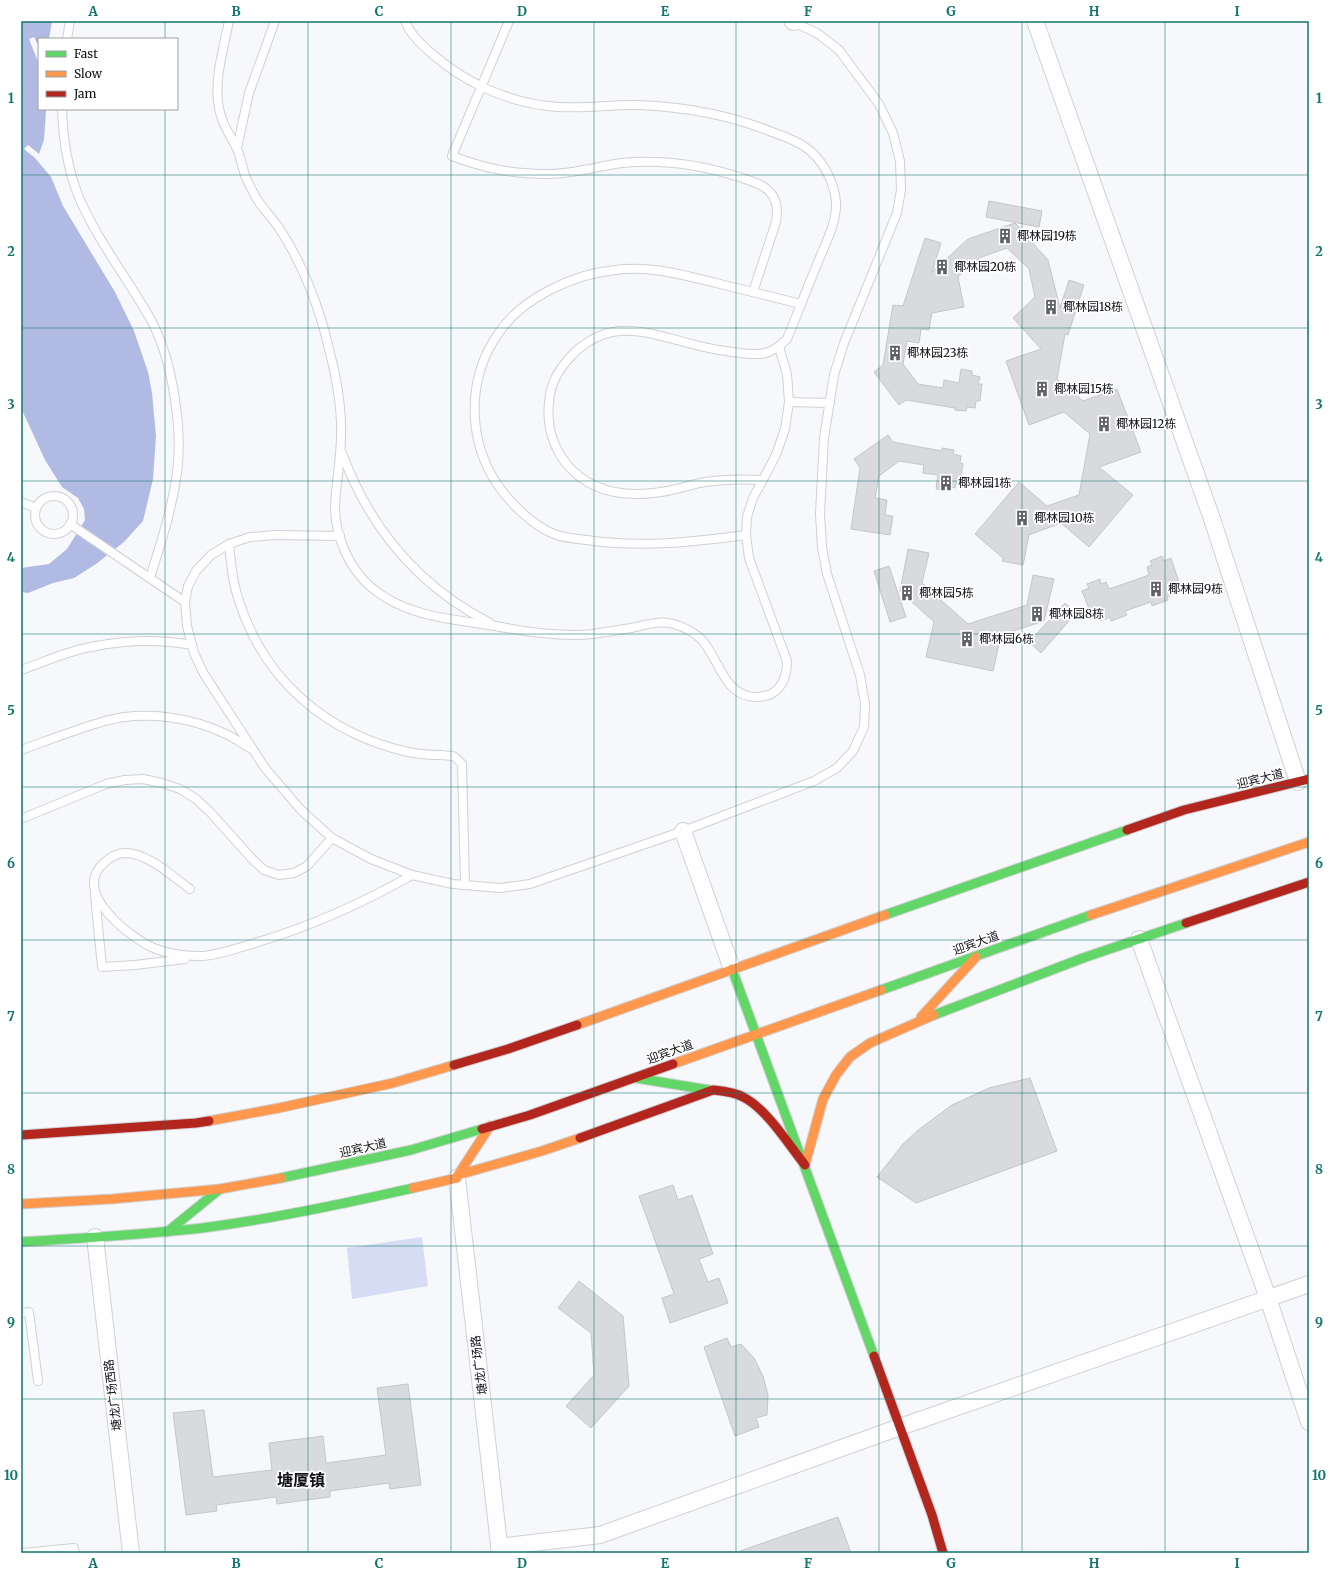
<svg xmlns="http://www.w3.org/2000/svg" width="1330" height="1574" viewBox="0 0 1330 1574" font-family="Merriweather,'Noto Sans SC',serif">
<style>
.green{fill:#d5dcf3}
.water{fill:#b1bae3}
.building{fill:#d9dade;stroke:#c4c6ca}
.lines{fill:none;stroke-linecap:round;stroke-linejoin:round}
.lane-casing{stroke:#d0d1d5;stroke-width:10}
.street-casing{stroke:#d0d1d5;stroke-width:18}
.fast-casing{stroke:#d0d1d5;stroke-width:11}
.slow-casing{stroke:#d0d1d5;stroke-width:11}
.jam-casing{stroke:#d0d1d5;stroke-width:11}
.lane{stroke:#fefefe;stroke-width:8}
.street{stroke:#fefefe;stroke-width:16}
.fast{stroke:#63d668;stroke-width:9}
.slow{stroke:#ff974d;stroke-width:9}
.jam{stroke:#b3261e;stroke-width:9}
.grid{fill:none;stroke:#0f766e;stroke-width:1;stroke-opacity:0.55}
.labels{text-anchor:middle;stroke-width:3.5;stroke-linejoin:round;paint-order:stroke}
.poi-label{font-size:12px;fill:#0e1015;stroke:#fff;text-anchor:start}
.street-label{font-size:12px;fill:#0e1015;stroke:#fff}
.district-label{font-size:16px;font-weight:bold;fill:#0e1015;stroke:#fff}
.neatline{fill:none;stroke:#0f766e;stroke-width:1.5}
.grid-label{font-size:13px;text-anchor:middle;font-weight:bold;fill:#0f766e}
</style>
<rect width="100%" height="100%" fill="#f7f8fb"/>
<!-- green -->
<polygon class="green" points="422,1237 428,1286 352,1299 347,1248"/>
<!-- water -->
<polygon class="water" points="21,21 52,21 49,39 39,39 39,47 34,37 29,39 39,64 39,109 46,109 46,111 44,140 39,154 28,145 24,149 35,158 51,177 63,206 115,292 134,331 148,372 152,393 156,436 153,479 143,521 124,542 96,564 74,578 53,583 28,593 21,592 21,568 49,564 67,549 85,520 84,509 78,498 62,487 45,460 21,408"/>
<!-- building -->
<g class="building">
<polygon points="989,201 1042,211 1039,227 986,217"/>
<polygon points="1015,223 1048,260 1060,308 1069,280 1084,285 1068,335 1065,334 1057,379 1083,401 1117,389 1141,452 1099,467 1133,495 1089,547 1061,523 1029,535 1023,565 1002,561 1003,558 975,534 1019,482 1047,506 1079,495 1090,434 1064,412 1029,425 1006,361 1041,349 1013,318 1035,297 1029,269 1007,248 979,258 958,277 964,307 932,313 929,330 921,329 919,343 907,341 903,364 918,384 943,388 944,380 959,383 961,369 972,371 972,375 980,377 978,384 982,384 980,401 976,401 975,408 967,407 966,411 955,410 955,408 906,400 899,405 874,372 883,365 893,305 903,306 925,238 941,243 932,272 968,239"/>
<polygon points="888,435 893,442 942,451 942,448 954,450 953,454 961,456 960,463 963,464 960,481 957,480 955,488 948,486 947,490 936,489 938,475 923,473 924,465 899,461 879,476 875,498 887,500 885,515 893,516 890,535 851,529 860,468 854,459"/>
<polygon points="908,549 929,553 922,583 968,624 1027,605 1033,575 1054,579 1044,621 1001,635 993,671 926,657 934,622 900,591"/>
<polygon points="1162,556 1164,561 1171,558 1181,588 1175,590 1176,593 1167,597 1168,600 1152,606 1151,602 1125,611 1127,615 1111,621 1110,617 1101,621 1099,617 1093,619 1082,591 1089,588 1087,584 1100,579 1101,584 1106,582 1109,589 1138,579 1149,575 1147,567 1152,565 1150,561"/>
<polygon points="889,566 906,617 890,622 874,571"/>
<polygon points="1065,603 1076,613 1041,653 1029,642"/>
<polygon points="1030,1078 1057,1151 916,1203 877,1177 903,1144 918,1130 952,1105 989,1088"/>
<polygon points="673,1185 678,1200 692,1195 713,1254 699,1259 708,1282 719,1278 728,1303 670,1323 662,1298 674,1294 639,1196"/>
<polygon points="579,1281 623,1316 629,1386 591,1428 566,1406 594,1375 591,1333 558,1308"/>
<polygon points="727,1338 731,1347 741,1344 754,1358 763,1376 768,1395 767,1415 756,1418 759,1427 735,1436 704,1347"/>
<polygon points="408,1384 421,1485 390,1489 389,1483 330,1491 330,1497 277,1504 276,1497 216,1505 217,1511 186,1515 173,1413 204,1410 213,1477 272,1470 269,1443 323,1436 326,1463 386,1455 377,1388"/>
<polygon points="838,1517 851,1553 741,1553 740,1551"/>
</g>
<g class="lines">
<!-- lane casing -->
<g class="lane-casing">
<g id="lane">
<path d="M229 21C224 47 215 75 218 102 220 121 228 131 236 147 241 156 242 168 246 178 250 186 254 195 259 202 265 211 273 219 279 228 302 262 320 309 329 349 336 376 342 406 341 435 341 459 336 482 335 506 335 536 349 569 372 588 407 617 452 619 495 626 528 632 560 637 593 634 606 632 618 630 631 628 645 625 659 620 674 624 684 627 695 633 702 640 719 659 724 696 755 697 761 697 766 696 771 694 784 687 787 674 787 661L749 558 746 535 747 517 753 498 776 455 785 429 789 402 787 374 779 347"/>
<path d="M405 21C410 34 421 44 431 53 464 82 505 101 548 106 578 110 609 104 639 105 685 107 730 115 772 132 783 136 795 140 805 147 822 158 834 181 836 202 837 224 824 246 816 267 806 291 797 315 787 339 769 358 756 355 732 352 717 350 702 347 688 343 645 332 611 318 574 353 563 364 553 378 550 394 546 418 550 442 565 462 590 494 629 498 667 491 680 489 692 484 705 482 724 479 743 479 762 480"/>
<path d="M509 21 452 156C487 169 512 174 550 174 574 174 598 166 622 163 662 159 702 165 739 177 750 181 761 183 769 191 778 200 778 211 776 222L753 292"/>
<polyline points="67,39 70,21"/>
<path d="M62 109C63 138 67 167 78 195 95 237 128 279 151 320 173 361 184 433 176 479 171 513 160 545 150 578"/>
<polyline points="237,148 249,93 275,21"/>
<polyline points="789,402 830,403"/>
<path d="M342 453C370 529 418 586 490 623"/>
<circle cx="54" cy="515" r="19"/>
<polyline points="21,502 36,508"/>
<polyline points="70,524 185,602"/>
<path d="M746 535C693 542 641 548 587 540 576 539 564 538 554 534 532 525 510 503 497 484 467 439 467 378 498 334 521 298 574 274 615 270 649 265 683 275 716 283 744 290 773 297 801 304"/>
<polyline points="340,536 276,535 250,537 229,544 211,555 196,571 188,586 185,602 187,626 194,653 204,674 265,768 301,810 332,838 371,859 412,875 453,884 500,888 530,884 683,831 814,781 837,768 853,751 864,727 865,704 860,675 827,574 822,547 820,514 824,438 834,375 844,343 897,213 901,190 900,161 893,133 879,104 839,50 817,33 793,22"/>
<path d="M229 544C231 564 233 585 240 604 266 682 328 734 408 752 418 754 430 755 441 755 445 756 449 755 453 756 457 758 459 761 462 764L465 885"/>
<path d="M21 670C44 662 67 651 91 647 124 640 159 639 192 645"/>
<path d="M21 750C49 740 77 729 105 721 144 710 192 717 228 735 236 739 244 745 252 749"/>
<polyline points="21,819 106,784 125,780 143,779 162,783 180,789 196,799 210,812 253,860 264,870 279,875 294,873 307,866 332,838"/>
<path d="M190 889C172 876 148 853 125 853 117 853 110 857 104 863 70 892 131 939 156 949 169 954 184 956 198 956 211 957 232 950 245 946 304 929 358 906 412 875"/>
<polyline points="95,895 102,967 135,965 185,959"/>
<polyline points="21,1313 29,1312 38,1381"/>
<polyline points="23,1553 74,1548 75,1553"/>
</g>
</g>
<!-- street casing -->
<g class="street-casing">
<g id="street">
<polyline points="1035,21 1211,516 1298,782"/>
<polyline points="793,22 795,21"/>
<polyline points="683,831 732,969"/>
<polyline points="1139,939 1268,1298 1309,1422"/>
<polyline points="457,1178 500,1553"/>
<polyline points="95,1237 131,1553"/>
<polyline points="499,1547 600,1535 900,1427 1309,1284"/>
</g>
</g>
<!-- fast casing -->
<g class="fast-casing">
<g id="fast">
<polyline points="885,915 1127,830"/>
<polyline points="732,969 874,1356"/>
<polyline points="881,990 1091,915"/>
<polyline points="934,1015 1083,958 1186,923"/>
<polyline points="636,1078 709,1090"/>
<polyline points="281,1178 411,1150 482,1129"/>
<polyline points="167,1232 220,1189"/>
<path d="M21 1242C82 1238 142 1235 202 1228 273 1219 343 1204 413 1188"/>
</g>
</g>
<!-- slow casing -->
<g class="slow-casing">
<g id="slow">
<polyline points="1091,915 1309,842"/>
<polyline points="921,1017 976,957"/>
<polyline points="577,1025 885,915"/>
<polyline points="673,1064 881,990"/>
<polyline points="209,1121 279,1108 393,1083 454,1065"/>
<polyline points="805,1165 823,1099 836,1075 850,1057 870,1043 934,1015"/>
<polyline points="458,1175 490,1126"/>
<polyline points="413,1188 457,1178 458,1175 542,1151 580,1138"/>
<polyline points="21,1204 112,1199 220,1189 281,1178"/>
</g>
</g>
<!-- jam casing -->
<g class="jam-casing">
<g id="jam">
<polyline points="1127,830 1184,810 1309,779"/>
<polyline points="1186,923 1309,882"/>
<polyline points="454,1065 508,1049 577,1025"/>
<polyline points="482,1129 530,1115 673,1064"/>
<polyline points="21,1135 196,1123 209,1121"/>
<path d="M580 1138 713 1090C723 1091 734 1092 743 1097 766 1108 789 1145 805 1165"/>
<polyline points="874,1356 932,1515 943,1553"/>
</g>
</g>
<!-- lane -->
<use href="#lane" class="lane"/>
<!-- street -->
<use href="#street" class="street"/>
<!-- fast -->
<use href="#fast" class="fast"/>
<!-- slow -->
<use href="#slow" class="slow"/>
<!-- jam -->
<use href="#jam" class="jam"/>
</g>
<!-- grid -->
<path class="grid" d="M165 21V39M308 21V1553M451 21V1553M594 21V1553M736 21V1553M879 21V1553M1022 21V1553M1165 21V1553M165 109V1553M21 175H1309M21 328H1309M21 481H1309M21 634H1309M21 787H1309M21 940H1309M21 1093H1309M21 1246H1309M21 1399H1309"/>
<!-- icons -->
<defs>
<g id="building-bare" transform="scale(1.2)"><path d="M-4-6H4V6H1V3H-1V6H-4ZM-2.5-4.3h1.7v1.8h-1.7ZM.8-4.3h1.7v1.8H.8ZM-2.5-1h1.7V.8h-1.7ZM.8-1h1.7V.8H.8Z" fill="#606166" stroke="#fff" stroke-width="2.5" paint-order="stroke"/></g>
</defs>
<g fill-rule="evenodd">
<use href="#building-bare" x="1005" y="236"/>
<use href="#building-bare" x="942" y="267"/>
<use href="#building-bare" x="1051" y="307"/>
<use href="#building-bare" x="895" y="353"/>
<use href="#building-bare" x="1042" y="389"/>
<use href="#building-bare" x="1104" y="424"/>
<use href="#building-bare" x="946" y="483"/>
<use href="#building-bare" x="1022" y="518"/>
<use href="#building-bare" x="1156" y="589"/>
<use href="#building-bare" x="907" y="593"/>
<use href="#building-bare" x="1037" y="614"/>
<use href="#building-bare" x="967" y="639"/>
</g>
<g class="labels">
<!-- poi labels -->
<g class="poi-label">
<text x="1017" y="240">椰林园19栋</text>
<text x="954" y="271">椰林园20栋</text>
<text x="1063" y="311">椰林园18栋</text>
<text x="907" y="357">椰林园23栋</text>
<text x="1054" y="393">椰林园15栋</text>
<text x="1116" y="428">椰林园12栋</text>
<text x="958" y="487">椰林园1栋</text>
<text x="1034" y="522">椰林园10栋</text>
<text x="1168" y="593">椰林园9栋</text>
<text x="919" y="597">椰林园5栋</text>
<text x="1049" y="618">椰林园8栋</text>
<text x="979" y="643">椰林园6栋</text>
</g>
<!-- street labels -->
<g class="street-label">
<text transform="translate(1260 779) rotate(-14)" y="4">迎宾大道</text>
<text transform="translate(976 943) rotate(-20)" y="4">迎宾大道</text>
<text transform="translate(670 1052) rotate(-20)" y="4">迎宾大道</text>
<text transform="translate(363 1148) rotate(-13)" y="4">迎宾大道</text>
<text transform="translate(479 1365) rotate(-97)" y="4">塘龙广场路</text>
<text transform="translate(113 1395) rotate(-97)" y="4">塘龙广场西路</text>
</g>
<!-- district labels -->
<g class="district-label">
<text x="301" y="1486">塘厦镇</text>
</g>
</g>
<!-- border -->
<rect width="1330" height="1574" fill="none" stroke="#ffffff" stroke-width="44"/>
<!-- legend -->
<rect x="38" y="38" width="140" height="72" fill="#ffffff" stroke="#9f9fa1"/>
<rect x="46" y="51" width="20" height="6" fill="#63d668" stroke="#9f9fa1"/>
<text x="74" y="58" font-size="12" fill="#0e1015">Fast</text>
<rect x="46" y="71" width="20" height="6" fill="#ff974d" stroke="#9f9fa1"/>
<text x="74" y="78" font-size="12" fill="#0e1015">Slow</text>
<rect x="46" y="91" width="20" height="6" fill="#b3261e" stroke="#9f9fa1"/>
<text x="74" y="98" font-size="12" fill="#0e1015">Jam</text>
<rect x="22" y="22" width="1286" height="1530" class="neatline"/>
<g class="grid-label">
<text x="93" y="16">A</text>
<text x="236" y="16">B</text>
<text x="379" y="16">C</text>
<text x="522" y="16">D</text>
<text x="665" y="16">E</text>
<text x="808" y="16">F</text>
<text x="951" y="16">G</text>
<text x="1094" y="16">H</text>
<text x="1237" y="16">I</text>
<text x="11" y="103">1</text>
<text x="1319" y="103">1</text>
<text x="11" y="256">2</text>
<text x="1319" y="256">2</text>
<text x="11" y="409">3</text>
<text x="1319" y="409">3</text>
<text x="11" y="562">4</text>
<text x="1319" y="562">4</text>
<text x="11" y="715">5</text>
<text x="1319" y="715">5</text>
<text x="11" y="868">6</text>
<text x="1319" y="868">6</text>
<text x="11" y="1021">7</text>
<text x="1319" y="1021">7</text>
<text x="11" y="1174">8</text>
<text x="1319" y="1174">8</text>
<text x="11" y="1327">9</text>
<text x="1319" y="1327">9</text>
<text x="11" y="1480">10</text>
<text x="1319" y="1480">10</text>
<text x="93" y="1568">A</text>
<text x="236" y="1568">B</text>
<text x="379" y="1568">C</text>
<text x="522" y="1568">D</text>
<text x="665" y="1568">E</text>
<text x="808" y="1568">F</text>
<text x="951" y="1568">G</text>
<text x="1094" y="1568">H</text>
<text x="1237" y="1568">I</text>
</g>
</svg>
